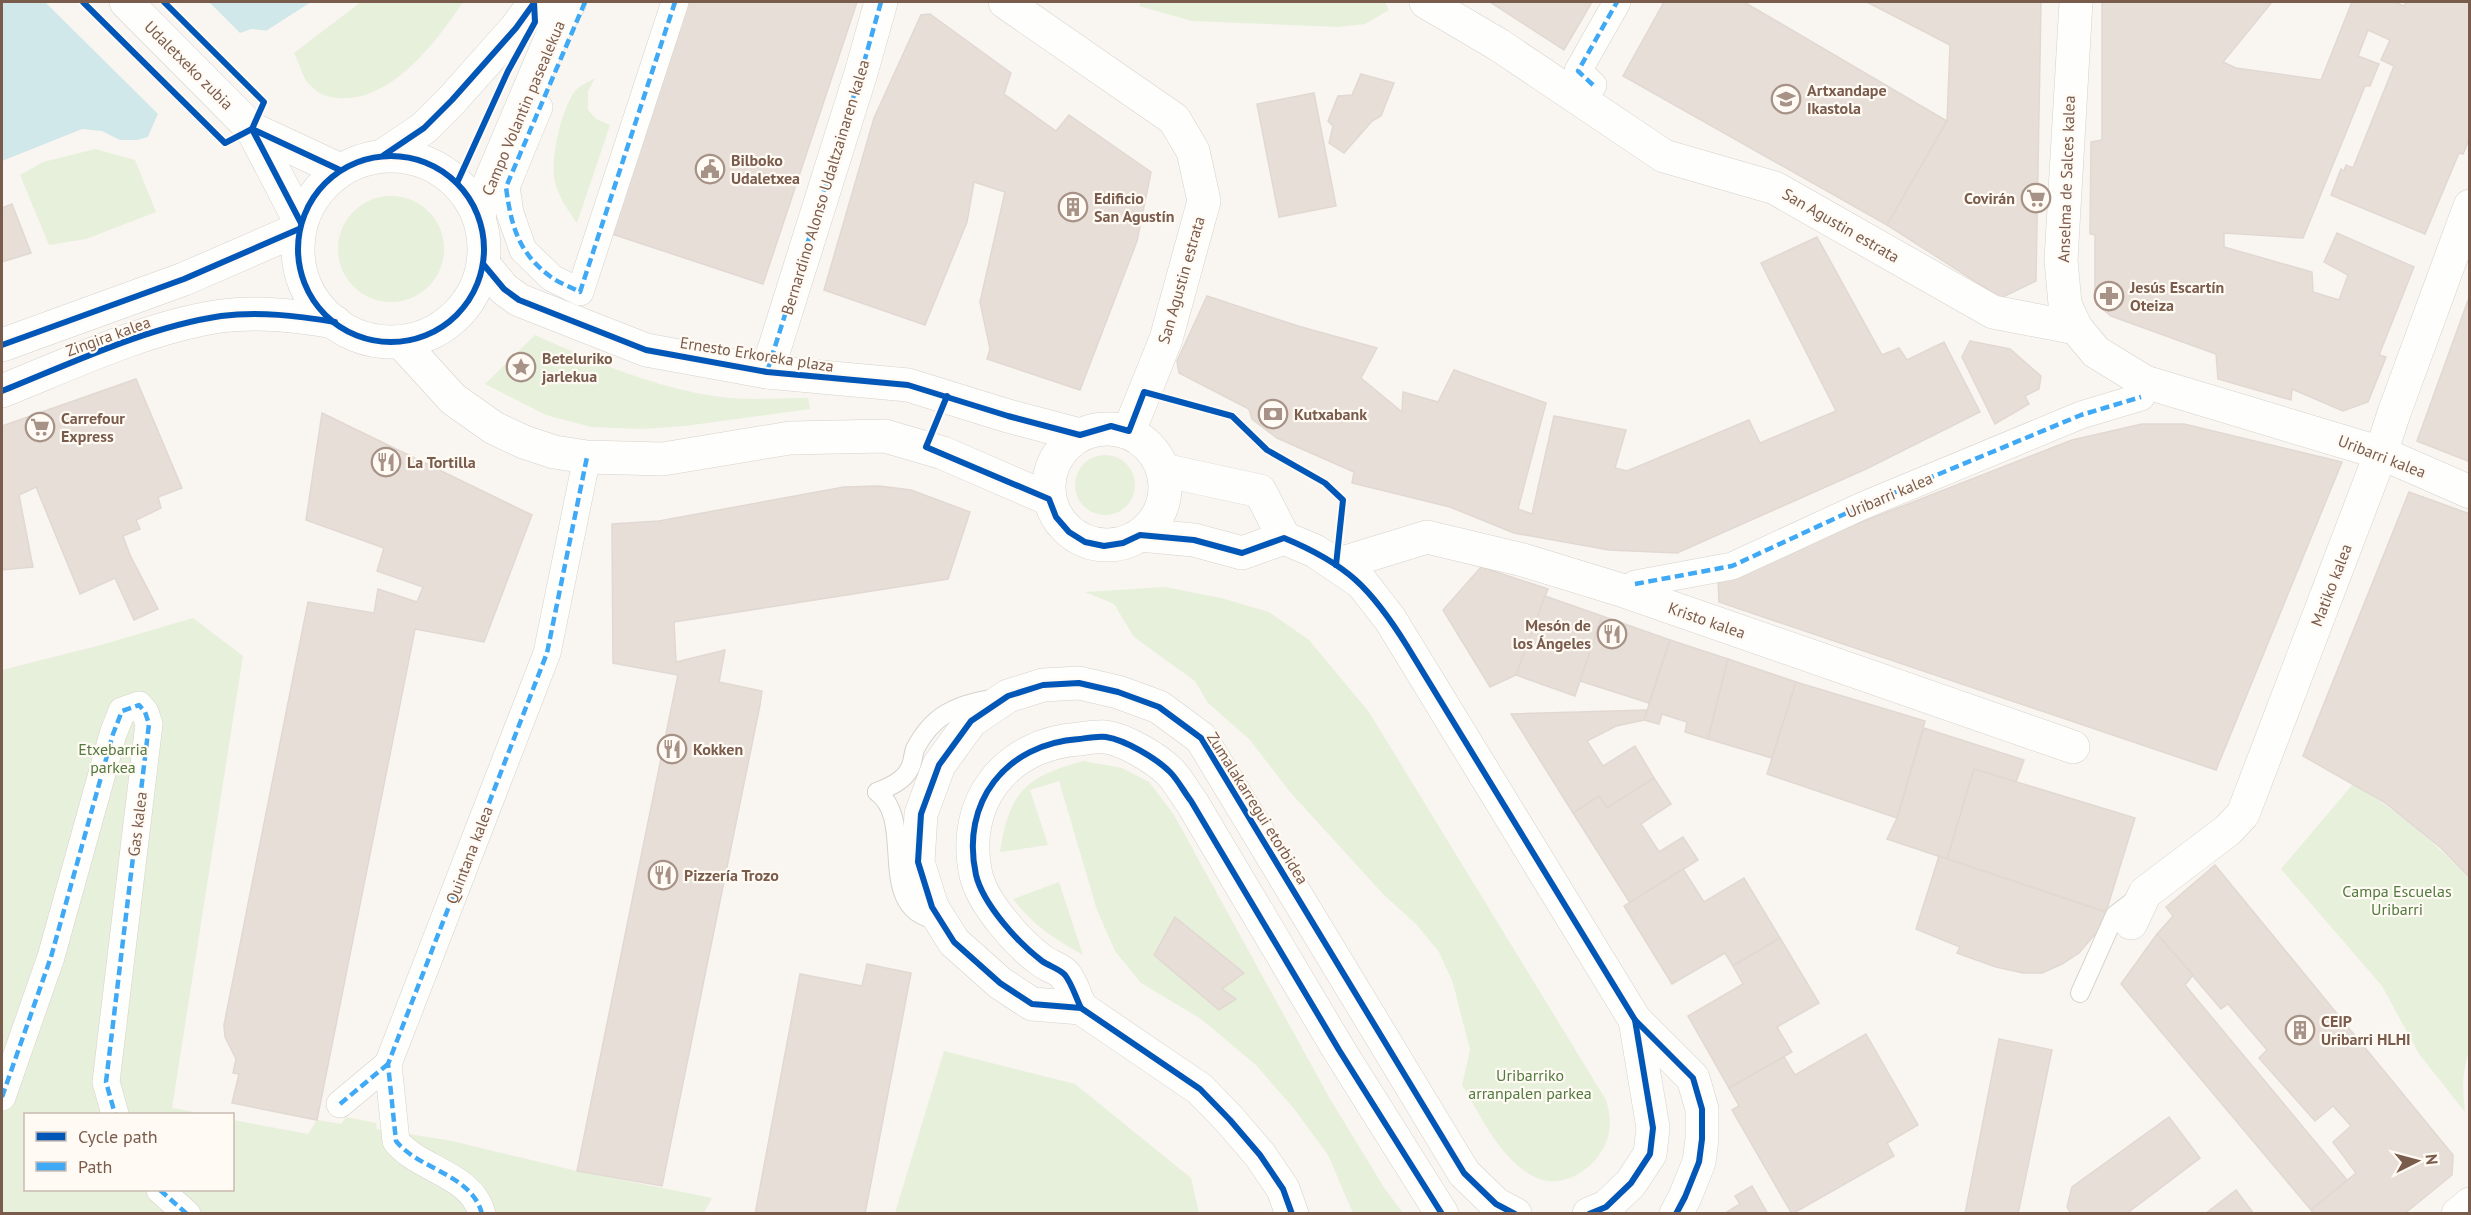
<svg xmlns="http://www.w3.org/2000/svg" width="2471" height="1215" viewBox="0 0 2471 1215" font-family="'PT Sans',sans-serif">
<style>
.green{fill:#e7f0db}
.water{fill:#d0e8ea}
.pier{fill:#f9f5f0}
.building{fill:#e6ded7;stroke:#e2d8d2;stroke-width:1.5}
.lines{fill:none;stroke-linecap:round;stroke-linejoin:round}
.service-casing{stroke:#d7d1cb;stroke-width:20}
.pedestrian-casing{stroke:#d7d1cb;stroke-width:28}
.minor-casing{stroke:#d7d1cb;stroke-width:34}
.tertiary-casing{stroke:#d7d1cb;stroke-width:34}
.service{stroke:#fefefd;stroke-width:18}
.pedestrian{stroke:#fefefd;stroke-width:27}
.minor{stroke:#fefefd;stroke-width:33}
.tertiary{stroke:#fefefd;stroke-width:33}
.quiet{stroke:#3fa9f5;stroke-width:4.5;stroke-dasharray:9 4.5;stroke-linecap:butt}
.cycleway-casing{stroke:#fffaf3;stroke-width:10}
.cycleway{stroke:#0057b8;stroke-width:6}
.labels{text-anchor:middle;stroke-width:4.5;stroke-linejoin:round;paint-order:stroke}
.street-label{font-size:16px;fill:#7a5c4d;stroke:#fffaf3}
.poi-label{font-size:16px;font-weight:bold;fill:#7a5c4d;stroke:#fffaf3;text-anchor:start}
.park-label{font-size:16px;fill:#537a41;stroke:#fffaf3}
</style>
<rect width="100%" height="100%" fill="#f9f5f0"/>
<!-- green -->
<g class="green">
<path d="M361 2H463C437 41 391 103 338 98 328 97 320 95 313 88 301 78 301 65 294 53Z"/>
<polygon points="1141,2 1385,2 1389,10 1365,24 1338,27 1192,21 1139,6"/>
<path d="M595 78 588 91V110L596 119 610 125 577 223C568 210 559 198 555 182 550 157 561 111 575 91 580 85 589 82 595 78Z"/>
<polygon points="95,149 135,160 156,212 86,239 49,245 20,175 43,162"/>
<circle cx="391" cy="249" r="53"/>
<path d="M535 335C597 363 662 391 730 398 756 400 783 398 808 398L810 409 685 426 642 429 591 427 546 415 485 384Z"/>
<circle cx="1105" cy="485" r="30"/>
<path d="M1165 587 1221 598 1269 612 1309 640 1369 712 1606 1100C1609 1109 1611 1122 1609 1132 1604 1162 1568 1191 1537 1178 1501 1162 1482 1117 1462 1085L1470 1050 1453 983 1439 952 1416 924 1384 895 1290 792 1250 740 1208 703 1195 681 1134 637 1114 604 1085 592Z"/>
<polygon points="193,618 243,656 172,1108 205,1114 26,1114 26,1190 232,1190 233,1120 308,1134 317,1120 341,1124 346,1117 376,1123 377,1129 452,1141 577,1171 712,1198 704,1213 2,1213 2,670 101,645"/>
<path d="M1083 761 1122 768 1149 782 1174 815 1330 1099 1385 1189 1403 1213H1353L1328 1155 1295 1110 1256 1065 1201 1019 1141 983 1115 951 1097 910 1059 781 1030 790 1048 845 1000 852C1009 791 1026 777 1083 761Z"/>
<path d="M2353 784C2397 810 2434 842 2469 878L2470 1048C2462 1071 2462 1088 2465 1112L2419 1054 2382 986 2281 869Z"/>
<path d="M1059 882 1083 955C1053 938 1034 926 1013 899Z"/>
<polygon points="944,1051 1075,1084 1191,1178 1199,1213 895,1213"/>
</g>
<!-- water -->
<polygon class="water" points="2,2 311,2 269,29 158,114 148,137 137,140 120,140 102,131 82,129 2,161"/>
<!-- pier -->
<polygon class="pier" points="45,2 209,2 240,33 251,29 271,31 161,116 150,139 148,137 158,114"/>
<!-- building -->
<g class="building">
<polygon points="675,2 857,2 763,284 600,230"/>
<polygon points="1490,2 1592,2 1564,50"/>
<polygon points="1664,2 1744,2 1947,121 1887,225 1623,76"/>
<polygon points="1867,2 2041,2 2036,281 2001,298 1887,225 1947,121 1950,45"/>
<polygon points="2102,2 2272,2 2223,62 2236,68 2321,80 2352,2 2394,2 2404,6 2406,2 2470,2 2470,137 2463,154 2459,153 2425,234 2331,195 2341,169 2344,171 2346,165 2353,168 2394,66 2381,60 2390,40 2368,30 2358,56 2379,64 2370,86 2365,86 2303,238 2224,233 2224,247 2312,272 2313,292 2339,300 2348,275 2324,262 2337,233 2414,267 2379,355 2386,357 2368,402 2343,411 2292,389 2291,400 2218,379 2216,354 2111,316 2099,306 2095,292 2095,235 2090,234 2091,142 2102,140"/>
<polygon points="930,14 1011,73 1004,94 1056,131 1069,115 1151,172 1137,241 1080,390 987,359 990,349 980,302 1005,192 974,182 967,222 925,325 824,290 874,118 921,15"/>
<polygon points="1361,74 1394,83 1381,116 1372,121 1344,153 1329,143 1333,126 1328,121 1338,96 1352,95"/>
<polygon points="1314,93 1336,206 1279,217 1257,104"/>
<polygon points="12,204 31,253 2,262 2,208"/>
<polygon points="1817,237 1882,355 1899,348 1907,360 1944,342 1980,412 1866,469 1677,553 1609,550 1514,533 1450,507 1352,483 1354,472 1277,438 1252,419 1249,409 1179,373 1177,361 1207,296 1298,326 1377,348 1361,378 1402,412 1403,392 1438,402 1454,370 1546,403 1518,509 1532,514 1554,416 1626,430 1615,468 1627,471 1749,420 1760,443 1836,411 1761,263"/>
<polygon points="2470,295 2470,462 2417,441"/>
<polygon points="1970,341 2010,349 2041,376 2039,389 2025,396 2029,404 1995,424 1962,357"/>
<polygon points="136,379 182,488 158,497 161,508 136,520 140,529 123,536 130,555 158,609 134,620 115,578 80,594 36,487 19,495 33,567 2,570 2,426"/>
<polygon points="322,413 532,515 484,642 415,629 317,1120 232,1103 239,1074 233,1073 236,1059 225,1037 224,1025 308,602 374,613 378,589 417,602 423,587 377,571 384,548 306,520"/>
<polygon points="2142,424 2184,424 2342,462 2216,770 1719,602 1718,578 2072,440"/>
<polygon points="879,486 911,490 970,512 948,579 674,622 676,662 725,650 719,682 762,691 760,705 662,1186 577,1171 678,675 613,663 612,524 659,521 844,487"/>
<polygon points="2409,492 2470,514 2470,878 2441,848 2384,802 2303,756"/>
<polygon points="1481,567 1548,589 1516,675 1490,687 1443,610"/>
<polygon points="1545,596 1602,616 1575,696 1516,675"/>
<polygon points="1602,616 1670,640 1649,703 1580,681"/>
<polygon points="1670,640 1728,659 1708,739 1685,732 1687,722 1662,714 1659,724 1644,720"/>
<polygon points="1728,659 1796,682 1772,758 1708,739"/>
<polygon points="1796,682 1925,721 1897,818 1767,774"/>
<polygon points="1647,710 1644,720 1616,726 1587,741 1603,766 1635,746 1654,778 1607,808 1599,796 1573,813 1511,714"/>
<polygon points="1924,728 2024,760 2016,782 1974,769 1947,859 1887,839 1897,818"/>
<polygon points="1974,769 2135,818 2106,912 1947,859"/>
<polygon points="1654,778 1671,804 1641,824 1659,852 1683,837 1698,860 1630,903 1573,813 1599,796 1607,808"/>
<polygon points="1939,856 2093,908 2106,912 2097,932 2079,953 2062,964 2042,973 2023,973 1996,967 1957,953 1960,947 1916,929"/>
<polygon points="2215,865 2453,1155 2452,1175 2404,1214 2314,1214 2311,1210 2356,1173 2333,1142 2351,1126 2333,1106 2315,1121 2259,1058 2267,1050 2228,1004 2221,1009 2157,934 2173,916 2166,907"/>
<polygon points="1683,869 1704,902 1744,878 1780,938 1733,966 1725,953 1672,984 1624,906"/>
<polygon points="1175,917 1244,973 1222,989 1236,999 1219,1010 1154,955"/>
<polygon points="2157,934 2193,975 2185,985 2347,1180 2311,1210 2121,984"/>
<polygon points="1780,938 1819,1003 1777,1027 1792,1052 1729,1088 1688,1016 1743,984 1733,966"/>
<polygon points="867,964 911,973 865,1214 755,1214 800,974 862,986"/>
<polygon points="1866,1034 1918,1125 1887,1143 1894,1156 1792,1214 1732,1110 1739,1106 1729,1088 1784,1057 1795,1075"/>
<polygon points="1999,1039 2052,1050 2018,1214 1965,1214"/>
<polygon points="2169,1117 2200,1158 2126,1214 2071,1214 2067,1207 2072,1187"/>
<polygon points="1752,1186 1768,1214 1728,1214 1727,1212 1740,1204 1735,1196"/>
<polygon points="2236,1190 2254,1214 2205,1214"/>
</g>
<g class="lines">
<!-- service casing -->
<g class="service-casing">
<g id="service">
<path d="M877 792C889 787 904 781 910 768 913 762 913 755 915 749 932 716 955 705 990 699"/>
<path d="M877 792C917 821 873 909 937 920"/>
<polyline points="2080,993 2115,915 2136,899"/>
</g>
</g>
<!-- pedestrian casing -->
<g class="pedestrian-casing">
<g id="pedestrian">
<polyline points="1593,85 1578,71 1617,2"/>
<polyline points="539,107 506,187 510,213 523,250 552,278 580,292 675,2"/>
<polyline points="1635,584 1732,566 1862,506 2081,415 2141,397"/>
<polyline points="2,1097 51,957 113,734 122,711 139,705 145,712 149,724 106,1082 115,1114"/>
<polyline points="340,1104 388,1064"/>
<polyline points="160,1190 187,1214"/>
<path d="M482 1214C472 1174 419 1170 396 1141L388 1064 547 653 587 457"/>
</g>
</g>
<!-- minor casing -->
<g class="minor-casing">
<g id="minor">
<polyline points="1005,2 1174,119 1193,151 1204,201 1166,339 1129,431"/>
<polyline points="1426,2 1499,45 1664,156 1775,188 1993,312 2076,328"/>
<polyline points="2076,2 2061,260 2065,304 2076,328 2096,352 2145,382 2381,453 2470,492"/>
<polyline points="384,155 424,128 452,100 516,28 535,2"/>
<polyline points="479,215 490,182 557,24 570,2"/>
<polyline points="2,345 184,279 299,229"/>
<polyline points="767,372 861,73 881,2"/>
<path d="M2 391C72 363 147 327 221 316 260 311 297 316 335 322"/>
<polyline points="1336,565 1427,537 1523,560 1621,590 2073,747"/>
<polyline points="2131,923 2145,893 2228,830 2243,814 2381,453 2394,413 2470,206"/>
<polyline points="2458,1214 2470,1204"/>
</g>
</g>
<!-- tertiary casing -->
<g class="tertiary-casing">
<g id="tertiary">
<polyline points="126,2 252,129 301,223"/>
<polyline points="252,129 340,170"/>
<circle cx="391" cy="249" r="93"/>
<polyline points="484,265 504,289 519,300 646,350 767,372 908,385 1008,416 1080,435"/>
<polyline points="401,342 453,399 494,428 524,442 554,452 587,457 663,459 790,438 885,436 943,453 1049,499"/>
<circle cx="1107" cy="487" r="58"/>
<polyline points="1163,470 1260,491 1284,538 1315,551 1362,583 1390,619 1635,1020 1693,1078 1702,1109 1702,1139 1699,1162 1685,1197 1676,1214"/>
<polyline points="1140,535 1194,540 1242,553 1284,538"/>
<path d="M1081 1008C1076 998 1072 984 1065 975 1060 969 1049 966 1042 961 1018 943 983 904 976 875 960 802 1006 744 1079 739 1087 738 1098 736 1106 737 1125 740 1156 758 1170 772 1178 780 1184 792 1191 801L1339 1050 1442 1214"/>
<polyline points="1292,1214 1283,1189 1260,1155 1230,1120 1200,1089 1081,1008 1032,1004 1000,983 954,942 932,907 918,862 921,814 939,765 971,721 1008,696 1043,685 1079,683 1118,692 1159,707 1201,738 1464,1173 1496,1204 1515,1214"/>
<polyline points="1589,1214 1606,1207 1631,1183 1650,1154 1653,1128 1635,1020"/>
</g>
</g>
<!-- service -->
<use href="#service" class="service"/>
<!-- pedestrian -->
<use href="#pedestrian" class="pedestrian"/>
<!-- minor -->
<use href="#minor" class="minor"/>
<!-- tertiary -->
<use href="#tertiary" class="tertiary"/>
<!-- quiet -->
<g class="quiet">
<path d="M585 2 506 187C511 225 518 253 551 277 559 283 571 287 580 292L675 2"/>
<polyline points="1593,85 1578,71 1617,2"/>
<polyline points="767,372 861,73 881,2"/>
<polyline points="1635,584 1732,566 1862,506 2081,415 2141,397"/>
<polyline points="2,1097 51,957 113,734 122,711 139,705 145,712 149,724 106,1082 115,1114"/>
<polyline points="340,1104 388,1064"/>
<polyline points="160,1190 187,1214"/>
<path d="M482 1214C472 1174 419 1170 396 1141L388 1064 547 653 587 457"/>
</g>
<!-- cycleway casing -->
<g class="cycleway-casing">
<g id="cycleway">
<polyline points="83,2 225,143 252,129 264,102 164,2"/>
<polyline points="252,129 301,223"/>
<polyline points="252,129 340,170"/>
<polyline points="384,155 424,128 452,100 516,28 534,3"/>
<circle cx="391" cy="249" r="93"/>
<polyline points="457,183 508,71 535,22 534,2"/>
<polyline points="484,265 504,289 519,300 646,350 767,372 908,385 1008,416 1080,435 1111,426 1129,431 1144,392 1232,416 1267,450 1325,483 1343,500 1336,565"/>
<polyline points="2,345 184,279 299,229"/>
<path d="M2 391C72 363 147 327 221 316 260 311 297 316 335 322"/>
<path d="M947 396 926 447 1049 499 1056 517 1069 532 1085 542 1104 546 1123 543 1140 535 1194 540 1242 553 1284 538C1347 564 1371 588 1407 646L1635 1020 1693 1078 1702 1109V1139L1699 1162 1685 1197 1676 1214"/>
<path d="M1081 1008C1076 998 1072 984 1065 975 1060 969 1049 966 1042 961 1018 943 983 904 976 875 960 802 1006 744 1079 739 1087 738 1098 736 1106 737 1125 740 1156 758 1170 772 1178 780 1184 792 1191 801L1339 1050 1442 1214"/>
<polyline points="1292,1214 1283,1189 1260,1155 1230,1120 1200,1089 1081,1008 1032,1004 1000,983 954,942 932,907 918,862 921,814 939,765 971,721 1008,696 1043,685 1079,683 1118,692 1159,707 1201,738 1464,1173 1496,1204 1515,1214"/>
<polyline points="1589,1214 1606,1207 1631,1183 1650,1154 1653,1128 1635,1020"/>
</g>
</g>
<!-- cycleway -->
<use href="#cycleway" class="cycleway"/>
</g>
<!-- icons -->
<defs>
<g id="school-ring" transform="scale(1.5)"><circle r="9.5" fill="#fffaf3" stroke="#a69286" stroke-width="1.5"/><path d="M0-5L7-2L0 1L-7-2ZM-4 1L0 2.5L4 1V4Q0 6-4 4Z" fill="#a69286"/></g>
<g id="civic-ring" transform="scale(1.5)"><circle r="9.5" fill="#fffaf3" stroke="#a69286" stroke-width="1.5"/><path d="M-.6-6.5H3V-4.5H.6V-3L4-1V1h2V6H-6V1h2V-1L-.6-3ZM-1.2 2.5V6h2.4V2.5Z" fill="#a69286"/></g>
<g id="supermarket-ring" transform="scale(1.5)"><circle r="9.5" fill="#fffaf3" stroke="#a69286" stroke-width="1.5"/><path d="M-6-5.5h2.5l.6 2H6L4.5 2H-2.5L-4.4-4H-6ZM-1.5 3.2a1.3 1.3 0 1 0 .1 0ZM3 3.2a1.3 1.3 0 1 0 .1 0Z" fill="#a69286"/></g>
<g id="building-ring" transform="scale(1.5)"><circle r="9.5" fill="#fffaf3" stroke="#a69286" stroke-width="1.5"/><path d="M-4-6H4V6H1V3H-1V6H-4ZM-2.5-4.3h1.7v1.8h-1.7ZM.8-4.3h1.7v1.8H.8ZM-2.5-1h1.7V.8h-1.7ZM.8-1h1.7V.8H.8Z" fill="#a69286"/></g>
<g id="pharmacy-ring" transform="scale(1.5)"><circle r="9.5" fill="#fffaf3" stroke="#a69286" stroke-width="1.5"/><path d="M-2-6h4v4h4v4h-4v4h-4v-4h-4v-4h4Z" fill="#a69286"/></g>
<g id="sight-ring" transform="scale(1.5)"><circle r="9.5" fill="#fffaf3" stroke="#a69286" stroke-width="1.5"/><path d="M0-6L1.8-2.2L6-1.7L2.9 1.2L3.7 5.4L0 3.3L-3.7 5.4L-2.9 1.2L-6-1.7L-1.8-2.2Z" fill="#a69286"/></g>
<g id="bank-ring" transform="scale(1.5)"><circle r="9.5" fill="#fffaf3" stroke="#a69286" stroke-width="1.5"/><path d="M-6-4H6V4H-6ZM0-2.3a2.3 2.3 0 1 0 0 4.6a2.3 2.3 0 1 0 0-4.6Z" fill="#a69286"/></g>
<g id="restaurant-ring" transform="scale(1.5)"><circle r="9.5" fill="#fffaf3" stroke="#a69286" stroke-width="1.5"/><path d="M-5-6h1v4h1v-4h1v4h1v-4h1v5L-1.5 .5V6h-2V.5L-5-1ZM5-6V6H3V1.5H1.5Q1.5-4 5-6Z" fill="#a69286"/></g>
</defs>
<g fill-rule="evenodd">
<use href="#school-ring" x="1786" y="99"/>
<use href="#civic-ring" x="710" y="169"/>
<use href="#supermarket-ring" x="2036" y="198"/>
<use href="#building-ring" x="1073" y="207"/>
<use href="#pharmacy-ring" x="2109" y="296"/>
<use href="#sight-ring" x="521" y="367"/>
<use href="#bank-ring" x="1273" y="414"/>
<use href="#supermarket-ring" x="40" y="427"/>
<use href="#restaurant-ring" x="386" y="462"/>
<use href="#restaurant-ring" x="1612" y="634"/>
<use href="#restaurant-ring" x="672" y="749"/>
<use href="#restaurant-ring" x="663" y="875"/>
<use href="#building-ring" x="2300" y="1030"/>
</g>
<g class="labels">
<!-- street labels -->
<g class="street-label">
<text transform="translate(189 65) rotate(45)" y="6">Udaletxeko zubia</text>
<text transform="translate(523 108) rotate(-67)" y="6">Campo Volantin pasealekua</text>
<text transform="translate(2066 179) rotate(-88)" y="6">Anselma de Salces kalea</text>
<text transform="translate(825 187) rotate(-73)" y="6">Bernardino Alonso Udaltzainaren kalea</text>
<text transform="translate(1841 225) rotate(30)" y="6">San Agustin estrata</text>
<text transform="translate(1181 280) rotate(-74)" y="6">San Agustin estrata</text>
<text transform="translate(108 336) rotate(-20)" y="6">Zingira kalea</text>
<text transform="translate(757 354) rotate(9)" y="6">Ernesto Erkoreka plaza</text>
<text transform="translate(2382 456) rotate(21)" y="6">Uribarri kalea</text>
<text transform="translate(1889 495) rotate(-23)" y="6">Uribarri kalea</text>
<text transform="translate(2331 585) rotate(-69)" y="6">Matiko kalea</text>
<text transform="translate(1707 620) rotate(19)" y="6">Kristo kalea</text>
<text transform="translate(1258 808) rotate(58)" y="6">Zumalakarregui etorbidea</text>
<text transform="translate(137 824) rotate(-83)" y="6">Gas kalea</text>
<text transform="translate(469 855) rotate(-69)" y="6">Quintana kalea</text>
</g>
<!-- poi labels -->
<g class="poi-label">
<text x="1807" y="96">Artxandape<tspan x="1807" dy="18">Ikastola</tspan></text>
<text x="731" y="166">Bilboko<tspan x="731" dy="18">Udaletxea</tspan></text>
<text x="1094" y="204">Edificio<tspan x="1094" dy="18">San Agustín</tspan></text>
<text x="2015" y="204" text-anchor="end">Covirán</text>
<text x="2130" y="293">Jesús Escartín<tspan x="2130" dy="18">Oteiza</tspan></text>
<text x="542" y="364">Beteluriko<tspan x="542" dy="18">jarlekua</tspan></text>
<text x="1294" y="420">Kutxabank</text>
<text x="61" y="424">Carrefour<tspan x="61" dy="18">Express</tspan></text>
<text x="407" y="468">La Tortilla</text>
<text x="1591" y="631" text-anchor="end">Mesón de<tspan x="1591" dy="18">los Ángeles</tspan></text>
<text x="693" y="755">Kokken</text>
<text x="684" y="881">Pizzería Trozo</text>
<text x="2321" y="1027">CEIP<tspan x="2321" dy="18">Uribarri HLHI</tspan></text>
</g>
<!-- park labels -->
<g class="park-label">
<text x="113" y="755">Etxebarria<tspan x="113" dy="18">parkea</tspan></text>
<text x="2397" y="897">Campa Escuelas<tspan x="2397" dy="18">Uribarri</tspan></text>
<text x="1530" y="1081">Uribarriko<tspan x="1530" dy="18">arranpalen parkea</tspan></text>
</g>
</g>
<!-- border -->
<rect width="2471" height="1215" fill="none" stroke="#7a5c4d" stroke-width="6"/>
<!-- legend -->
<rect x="24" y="1113" width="210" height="78" fill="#fffaf3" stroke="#cabbb1" stroke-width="1.5"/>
<rect x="36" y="1132" width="30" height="9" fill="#0057b8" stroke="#cabbb1" stroke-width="1.5"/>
<text x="78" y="1143" font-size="18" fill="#7a5c4d">Cycle path</text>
<rect x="36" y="1162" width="30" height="9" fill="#3fa9f5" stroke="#cabbb1" stroke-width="1.5"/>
<text x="78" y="1173" font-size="18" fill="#7a5c4d">Path</text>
<!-- north arrow -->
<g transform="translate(2417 1161) rotate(84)" stroke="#fffaf3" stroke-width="4.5" paint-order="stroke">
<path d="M0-4.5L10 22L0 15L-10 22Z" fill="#7a5c4d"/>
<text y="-9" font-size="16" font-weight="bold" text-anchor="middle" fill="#7a5c4d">N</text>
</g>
</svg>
